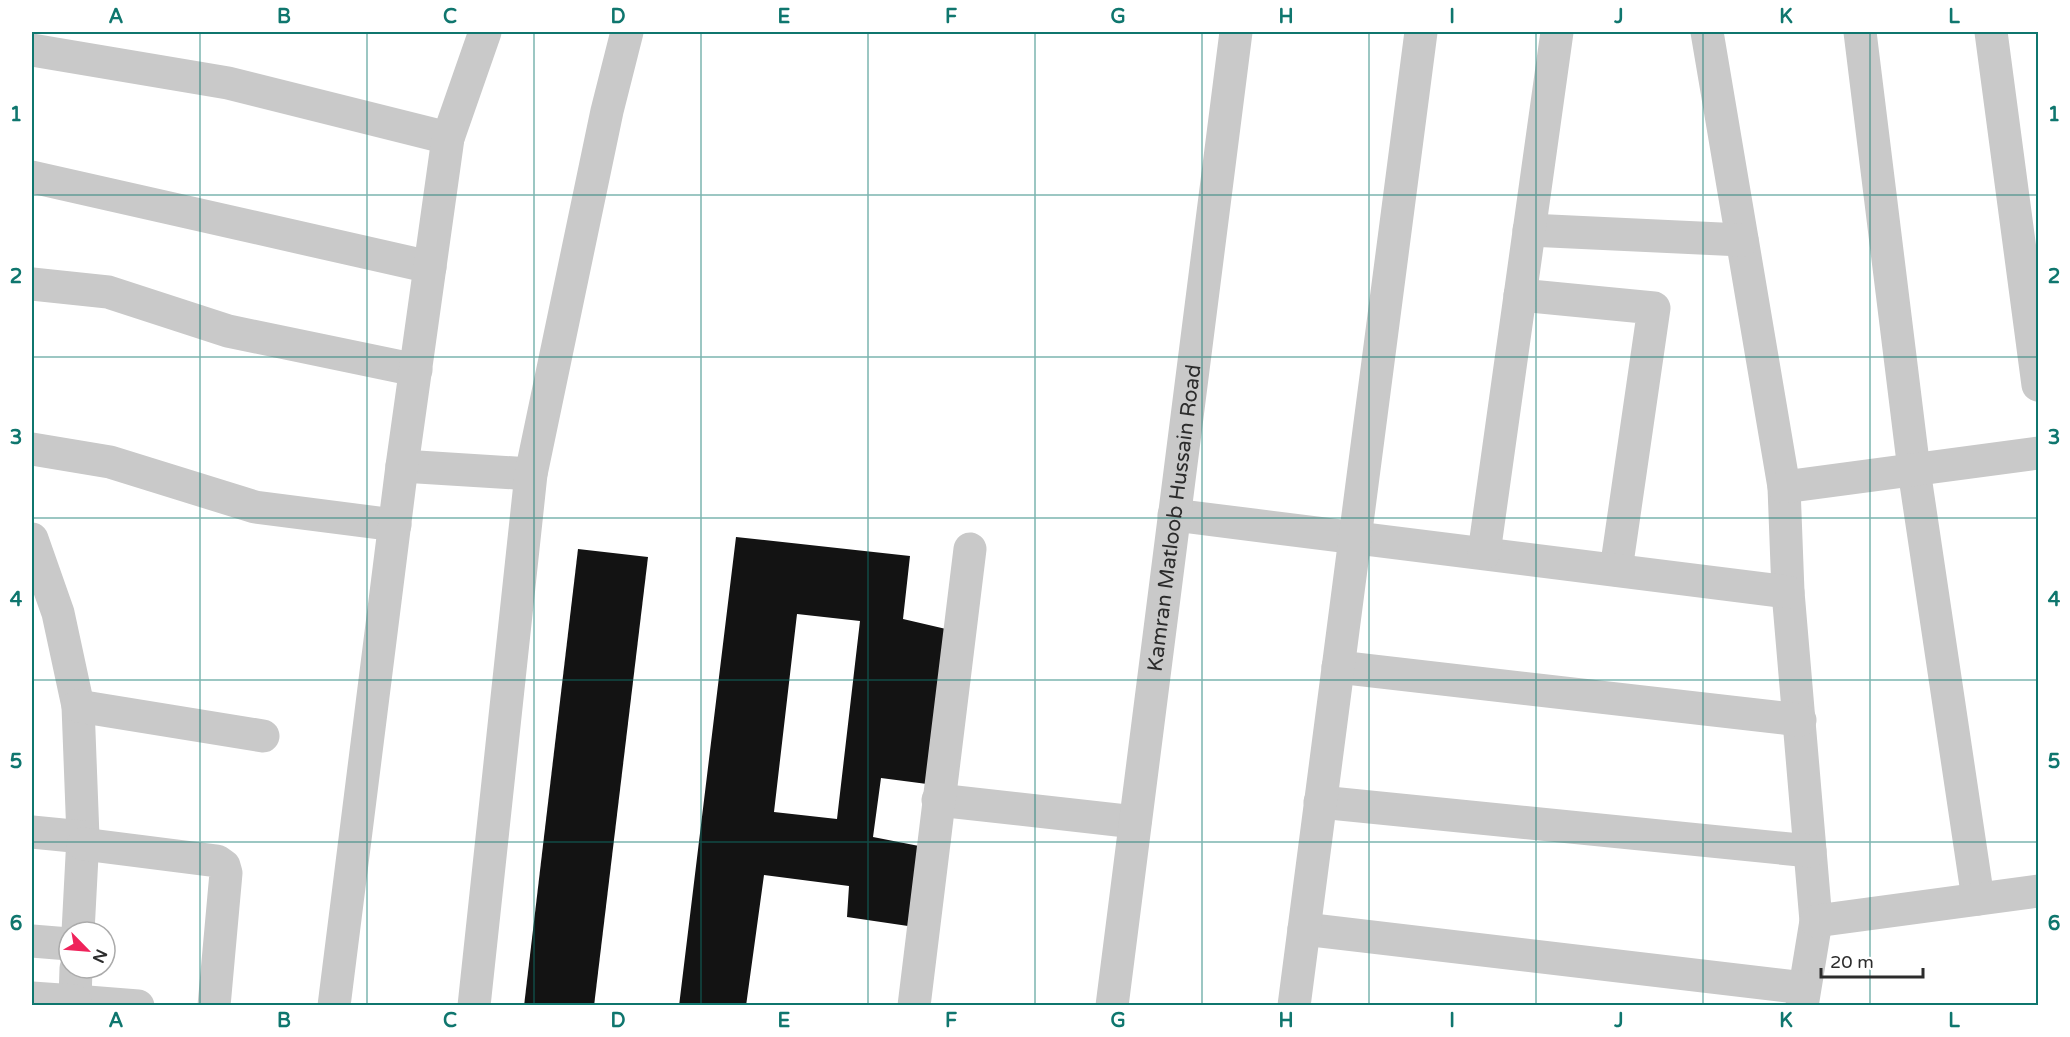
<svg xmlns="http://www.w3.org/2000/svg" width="2070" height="1037" viewBox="0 0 2070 1037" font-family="'Varela Round',sans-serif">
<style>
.building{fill:#131313;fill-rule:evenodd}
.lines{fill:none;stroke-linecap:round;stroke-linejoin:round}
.minor{stroke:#c9c9c9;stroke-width:33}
.grid{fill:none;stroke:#0f766e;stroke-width:1.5;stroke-opacity:0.55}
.labels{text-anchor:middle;stroke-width:6;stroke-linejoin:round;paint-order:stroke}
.street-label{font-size:21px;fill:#2c2c2c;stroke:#fff}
.neatline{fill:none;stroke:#0f766e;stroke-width:2}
.grid-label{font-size:20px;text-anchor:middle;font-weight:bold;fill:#0f766e}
</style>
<rect width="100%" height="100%" fill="#fff"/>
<!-- building -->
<g class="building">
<path d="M736 537 910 556 903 619 946 629 927 784 881 778 873 837 919 846 908 926 847 917 849 886 764 875 746 1006H679ZM797 614 860 621 837 819 774 812Z"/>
<polygon points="578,549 648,557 594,1006 524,1006"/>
</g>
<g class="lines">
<!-- minor -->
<g class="minor">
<polyline points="1707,32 1784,487 1788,592 1816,921 1802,1006"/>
<polyline points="1860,32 1914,470 1978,899"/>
<polyline points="1991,32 2038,385"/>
<polyline points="32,50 228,83 448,138"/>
<polyline points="32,177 430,267"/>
<polyline points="1529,230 1742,240"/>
<polyline points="32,284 108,292 228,331 416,370"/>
<polyline points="1520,295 1654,308 1616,570"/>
<polyline points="32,449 110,462 255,507 395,525"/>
<polyline points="402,466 531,474"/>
<polyline points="1784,487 2038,453"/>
<polyline points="1174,515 1788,592"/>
<polyline points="32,539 58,613 78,706 83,837 78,932"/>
<polyline points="1484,553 1557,32"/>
<polyline points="1338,667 1800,720"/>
<polyline points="78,706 263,736"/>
<polyline points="938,800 1135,822"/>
<polyline points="1320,802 1810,851"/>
<polyline points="32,832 83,837"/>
<polyline points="83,844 217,861 224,866 226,873 214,1006"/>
<polyline points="1816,921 2038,891"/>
<polyline points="1304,929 1804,988"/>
<polyline points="32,941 69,944"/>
<polyline points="76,968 75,1001 138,1006"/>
<polyline points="32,998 75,1001"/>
<polyline points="334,1006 402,466 448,138 485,32"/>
<polyline points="474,1006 531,474 607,111 627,32"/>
<polyline points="914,1006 970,549"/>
<path id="s1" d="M1112 1006 1236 32"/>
<polyline points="1294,1006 1421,32"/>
</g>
</g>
<!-- grid -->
<path class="grid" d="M200 32V1006M367 32V1006M534 32V1006M701 32V1006M868 32V1006M1035 32V1006M1202 32V1006M1369 32V1006M1536 32V1006M1703 32V1006M1870 32V1006M32 195H2038M32 357H2038M32 518H2038M32 680H2038M32 842H2038"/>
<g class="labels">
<!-- street labels -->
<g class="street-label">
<text dy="7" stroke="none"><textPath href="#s1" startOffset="492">Kamran Matloob Hussain Road</textPath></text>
</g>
</g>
<!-- border -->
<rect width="2070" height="1037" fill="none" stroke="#ffffff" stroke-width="66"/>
<!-- north arrow -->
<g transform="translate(87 950) rotate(115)"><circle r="28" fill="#ffffff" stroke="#ababab" stroke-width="1.5"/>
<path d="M0-4.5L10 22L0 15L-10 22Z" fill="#ef235b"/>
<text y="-9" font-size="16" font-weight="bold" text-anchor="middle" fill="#2c2c2c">N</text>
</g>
<!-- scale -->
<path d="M1821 968v9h102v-9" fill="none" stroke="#2c2c2c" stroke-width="3"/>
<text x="1830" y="968" font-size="18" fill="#2c2c2c" stroke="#ffffff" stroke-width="4.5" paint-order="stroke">20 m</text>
<rect x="33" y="33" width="2004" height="971" class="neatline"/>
<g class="grid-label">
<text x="116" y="23">A</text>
<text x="284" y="23">B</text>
<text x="450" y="23">C</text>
<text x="618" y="23">D</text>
<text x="784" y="23">E</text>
<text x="951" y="23">F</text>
<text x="1118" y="23">G</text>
<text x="1286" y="23">H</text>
<text x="1452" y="23">I</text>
<text x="1619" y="23">J</text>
<text x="1786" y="23">K</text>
<text x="1954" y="23">L</text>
<text x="16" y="121">1</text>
<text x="2054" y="121">1</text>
<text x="16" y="283">2</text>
<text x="2054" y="283">2</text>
<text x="16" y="444">3</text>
<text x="2054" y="444">3</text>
<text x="16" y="606">4</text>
<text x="2054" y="606">4</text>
<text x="16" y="768">5</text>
<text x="2054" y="768">5</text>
<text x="16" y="930">6</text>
<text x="2054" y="930">6</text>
<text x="116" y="1027">A</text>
<text x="284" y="1027">B</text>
<text x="450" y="1027">C</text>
<text x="618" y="1027">D</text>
<text x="784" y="1027">E</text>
<text x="951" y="1027">F</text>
<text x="1118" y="1027">G</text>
<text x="1286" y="1027">H</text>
<text x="1452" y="1027">I</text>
<text x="1619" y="1027">J</text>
<text x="1786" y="1027">K</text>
<text x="1954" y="1027">L</text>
</g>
</svg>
